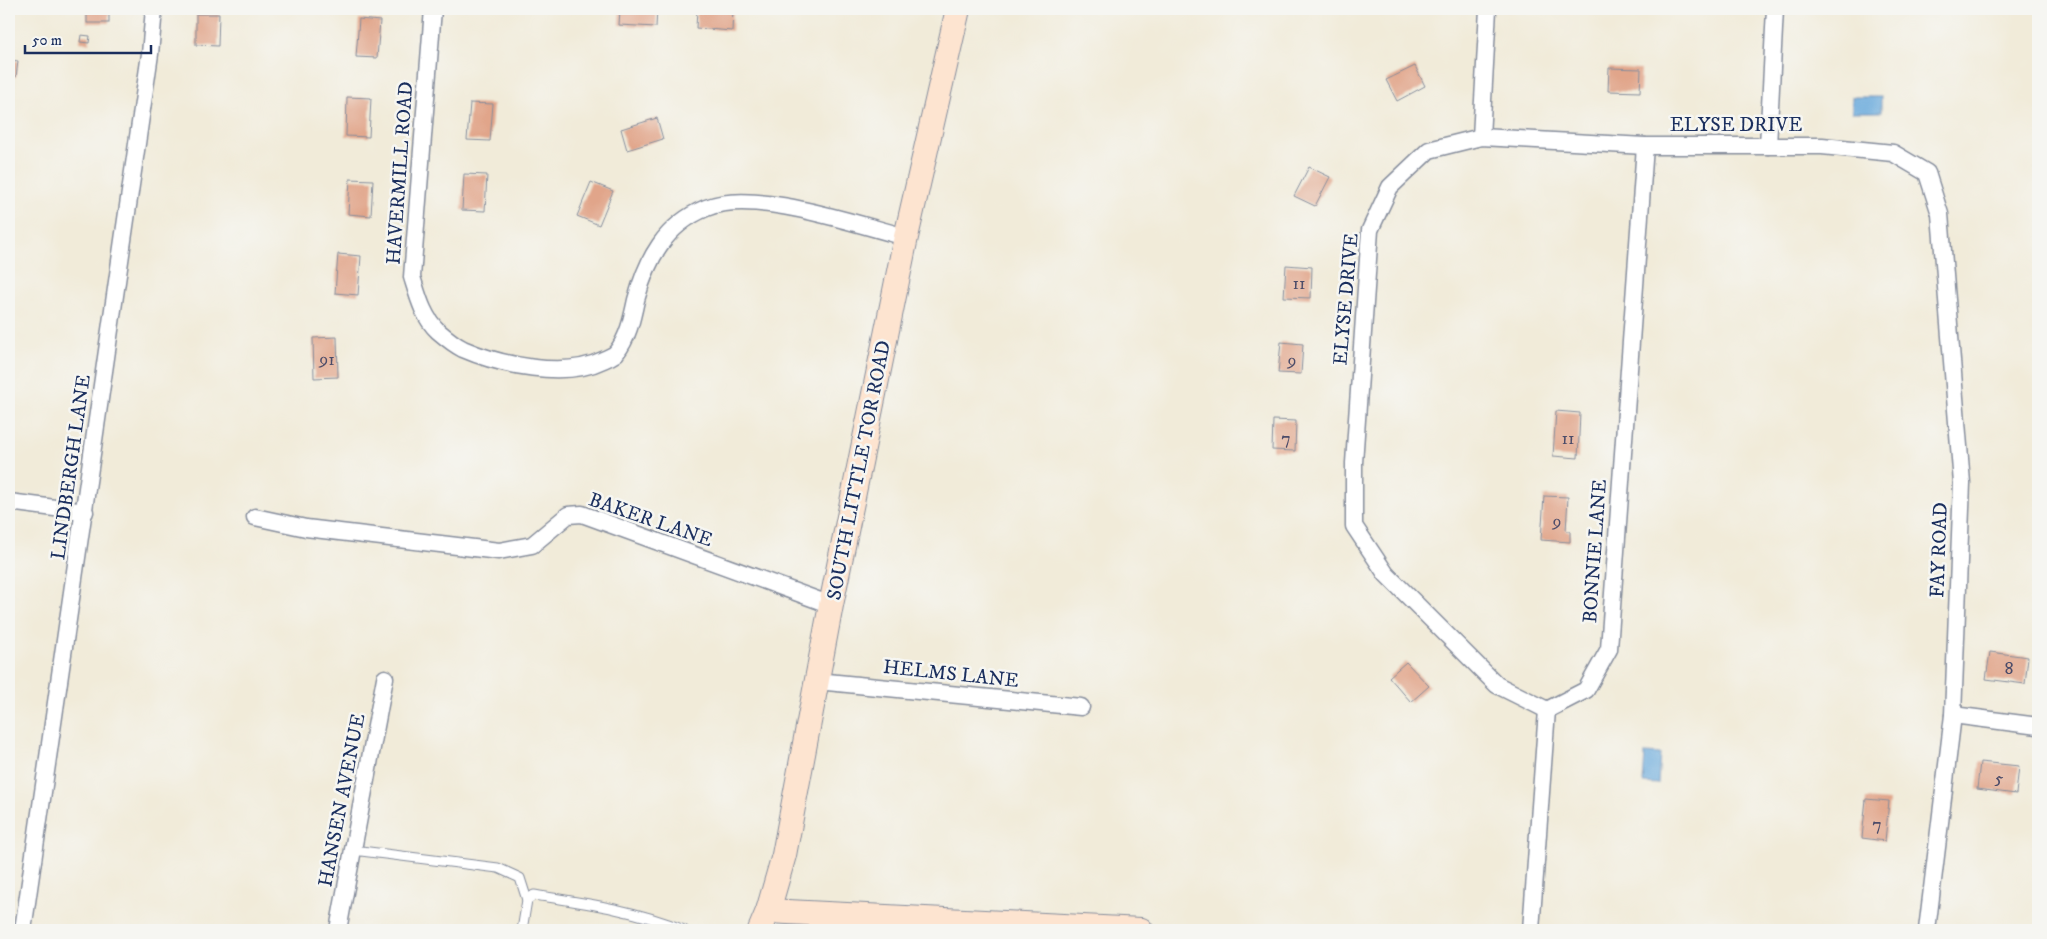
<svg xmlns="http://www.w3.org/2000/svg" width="2047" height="939" viewBox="0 0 2047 939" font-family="'IM FELL DW Pica',serif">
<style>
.water{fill:#67a9db;stroke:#416c9c}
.building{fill:#e1a58a}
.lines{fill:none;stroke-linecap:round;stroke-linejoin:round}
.lane-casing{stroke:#868d9c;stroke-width:11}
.street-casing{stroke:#868d9c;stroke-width:19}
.secondary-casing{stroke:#868d9c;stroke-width:26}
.lane{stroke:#fff;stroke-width:9}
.street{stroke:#fff;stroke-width:16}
.secondary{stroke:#fde4d0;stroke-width:24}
.labels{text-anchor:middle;stroke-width:5;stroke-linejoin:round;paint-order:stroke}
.number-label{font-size:18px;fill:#4c4c69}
.street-label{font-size:20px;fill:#1b2f5e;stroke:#f6f6f2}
</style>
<rect width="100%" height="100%" fill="#f6f6f2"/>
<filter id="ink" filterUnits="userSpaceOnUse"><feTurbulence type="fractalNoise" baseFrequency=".02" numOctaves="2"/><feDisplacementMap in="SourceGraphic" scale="10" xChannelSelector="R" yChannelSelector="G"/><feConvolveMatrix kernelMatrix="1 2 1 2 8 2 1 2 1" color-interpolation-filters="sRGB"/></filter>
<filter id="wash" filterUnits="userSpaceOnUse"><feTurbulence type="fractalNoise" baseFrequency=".0096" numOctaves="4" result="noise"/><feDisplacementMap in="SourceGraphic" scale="20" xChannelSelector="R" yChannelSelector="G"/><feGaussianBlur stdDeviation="1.12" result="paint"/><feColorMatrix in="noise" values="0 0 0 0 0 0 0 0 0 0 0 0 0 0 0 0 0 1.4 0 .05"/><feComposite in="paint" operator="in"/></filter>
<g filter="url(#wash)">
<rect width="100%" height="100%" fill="#f1ebd9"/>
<!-- water -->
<g class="water">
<rect x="1852" y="97" width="29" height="15"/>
<polygon points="1645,753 1660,754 1658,784 1643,783"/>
</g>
<g id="blocks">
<!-- building -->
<g class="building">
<rect x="87" y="9" width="22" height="14"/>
<polygon points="620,9 657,9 656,27 619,25"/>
<polygon points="697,9 733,9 732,31 696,28"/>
<polygon points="196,14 219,14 218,46 196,45"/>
<polygon points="359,19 380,21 377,58 356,57"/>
<polygon points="81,35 90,36 89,43 80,42"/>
<polygon points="9,60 18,61 16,77 9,76"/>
<polygon points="1415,66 1425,86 1397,101 1386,80"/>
<polygon points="1609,68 1641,69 1640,92 1608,91"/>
<polygon points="347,97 371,98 369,137 346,136"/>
<polygon points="470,103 493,104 490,141 467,140"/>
<polygon points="657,118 663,139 627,150 621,129"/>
<polygon points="1309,167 1330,177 1315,206 1294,196"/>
<polygon points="464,174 487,175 485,211 462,210"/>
<polygon points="350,179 373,180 371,216 348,214"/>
<polygon points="591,182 613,191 599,225 577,216"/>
<polygon points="338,254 361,256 358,295 335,293"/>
<polygon points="1286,265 1312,267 1311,298 1284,297"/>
<polygon points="337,337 338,377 314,378 313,338"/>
<polygon points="1281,342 1303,344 1301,374 1278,373"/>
<polygon points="1556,411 1580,413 1578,458 1553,456"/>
<polygon points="1273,420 1296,421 1295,451 1272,450"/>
<polygon points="1544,496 1568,497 1566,531 1570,531 1570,542 1541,540"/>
<polygon points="1990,652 2028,657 2025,684 1986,679"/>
<polygon points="1406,662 1429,686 1411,702 1389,677"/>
<polygon points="1980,762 2019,766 2016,794 1977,789"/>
<polygon points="1866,799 1889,801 1885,841 1862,838"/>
</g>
</g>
</g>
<g filter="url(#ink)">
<use href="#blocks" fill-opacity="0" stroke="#868d9c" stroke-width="1"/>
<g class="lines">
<!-- lane casing -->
<g class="lane-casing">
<g id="lane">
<polyline points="353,850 498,868 520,878 527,900"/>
<path d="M522 930 527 900 534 895C585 903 636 910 684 930"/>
</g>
</g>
<!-- street casing -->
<g class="street-casing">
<g id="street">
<path d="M433 9 412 277C418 296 423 317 438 331 445 337 455 345 463 349 500 365 565 379 603 360 607 358 613 356 616 353 628 338 632 319 636 300 647 259 665 225 706 208 753 188 855 224 906 237"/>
<polyline points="1481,137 1488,9"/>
<polyline points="1768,146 1775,9"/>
<polyline points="9,502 85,512"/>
<polyline points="255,517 306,528 499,551 532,545 568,515 582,514 831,605"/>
<polyline points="817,681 1081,707"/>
<polyline points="1547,710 1497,685 1386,574 1354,526 1354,463 1370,230 1390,187 1429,150 1481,137 1645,146 1822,146 1893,153 1927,173 1940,214 1962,483 1953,715 1927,930"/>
<polyline points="1547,710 1586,690 1609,649 1645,146"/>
<polyline points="1953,715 2038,726"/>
<polyline points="23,930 150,54 154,9"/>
<polyline points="338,930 385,678"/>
<polyline points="1531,930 1547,710"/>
</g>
</g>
<!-- secondary casing -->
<g class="secondary-casing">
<g id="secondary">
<polyline points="768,911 1141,930"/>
<polyline points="760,930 768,911 784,855 831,605 906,237 958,9"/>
</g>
</g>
<!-- lane -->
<use href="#lane" class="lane"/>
<!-- street -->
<use href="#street" class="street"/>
<!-- secondary -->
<use href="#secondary" class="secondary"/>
</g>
</g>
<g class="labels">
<!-- number labels -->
<g class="number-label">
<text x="1299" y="289">11</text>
<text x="327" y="365">91</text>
<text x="1292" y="366">9</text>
<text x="1286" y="444">7</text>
<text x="1568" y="444">11</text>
<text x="1557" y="527">9</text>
<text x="2009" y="674">8</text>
<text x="1999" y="784">5</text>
<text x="1877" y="830">7</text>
</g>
<!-- street labels -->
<g class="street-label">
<text x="1736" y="131">ELYSE DRIVE</text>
<text transform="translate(399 173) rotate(-86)" y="7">HAVERMILL ROAD</text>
<text transform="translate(1345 299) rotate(-85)" y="7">ELYSE DRIVE</text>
<text transform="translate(70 467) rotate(-82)" y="7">LINDBERGH LANE</text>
<text transform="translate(858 470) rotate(-79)" y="7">SOUTH LITTLE TOR ROAD</text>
<text transform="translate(651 519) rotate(19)" y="7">BAKER LANE</text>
<text transform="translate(1938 550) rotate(-88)" y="7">FAY ROAD</text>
<text transform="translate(1594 551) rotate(-86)" y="7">BONNIE LANE</text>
<text transform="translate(951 673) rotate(6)" y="7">HELMS LANE</text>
<text transform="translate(341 800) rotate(-79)" y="7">HANSEN AVENUE</text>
</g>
</g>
<!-- margin -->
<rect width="2047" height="939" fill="none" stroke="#f6f6f2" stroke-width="30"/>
<!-- scale -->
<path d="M25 45v8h126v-8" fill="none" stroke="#1b2f5e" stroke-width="2.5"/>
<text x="32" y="45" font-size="15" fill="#1b2f5e" stroke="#f6f6f2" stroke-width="4" paint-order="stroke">50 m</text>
</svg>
